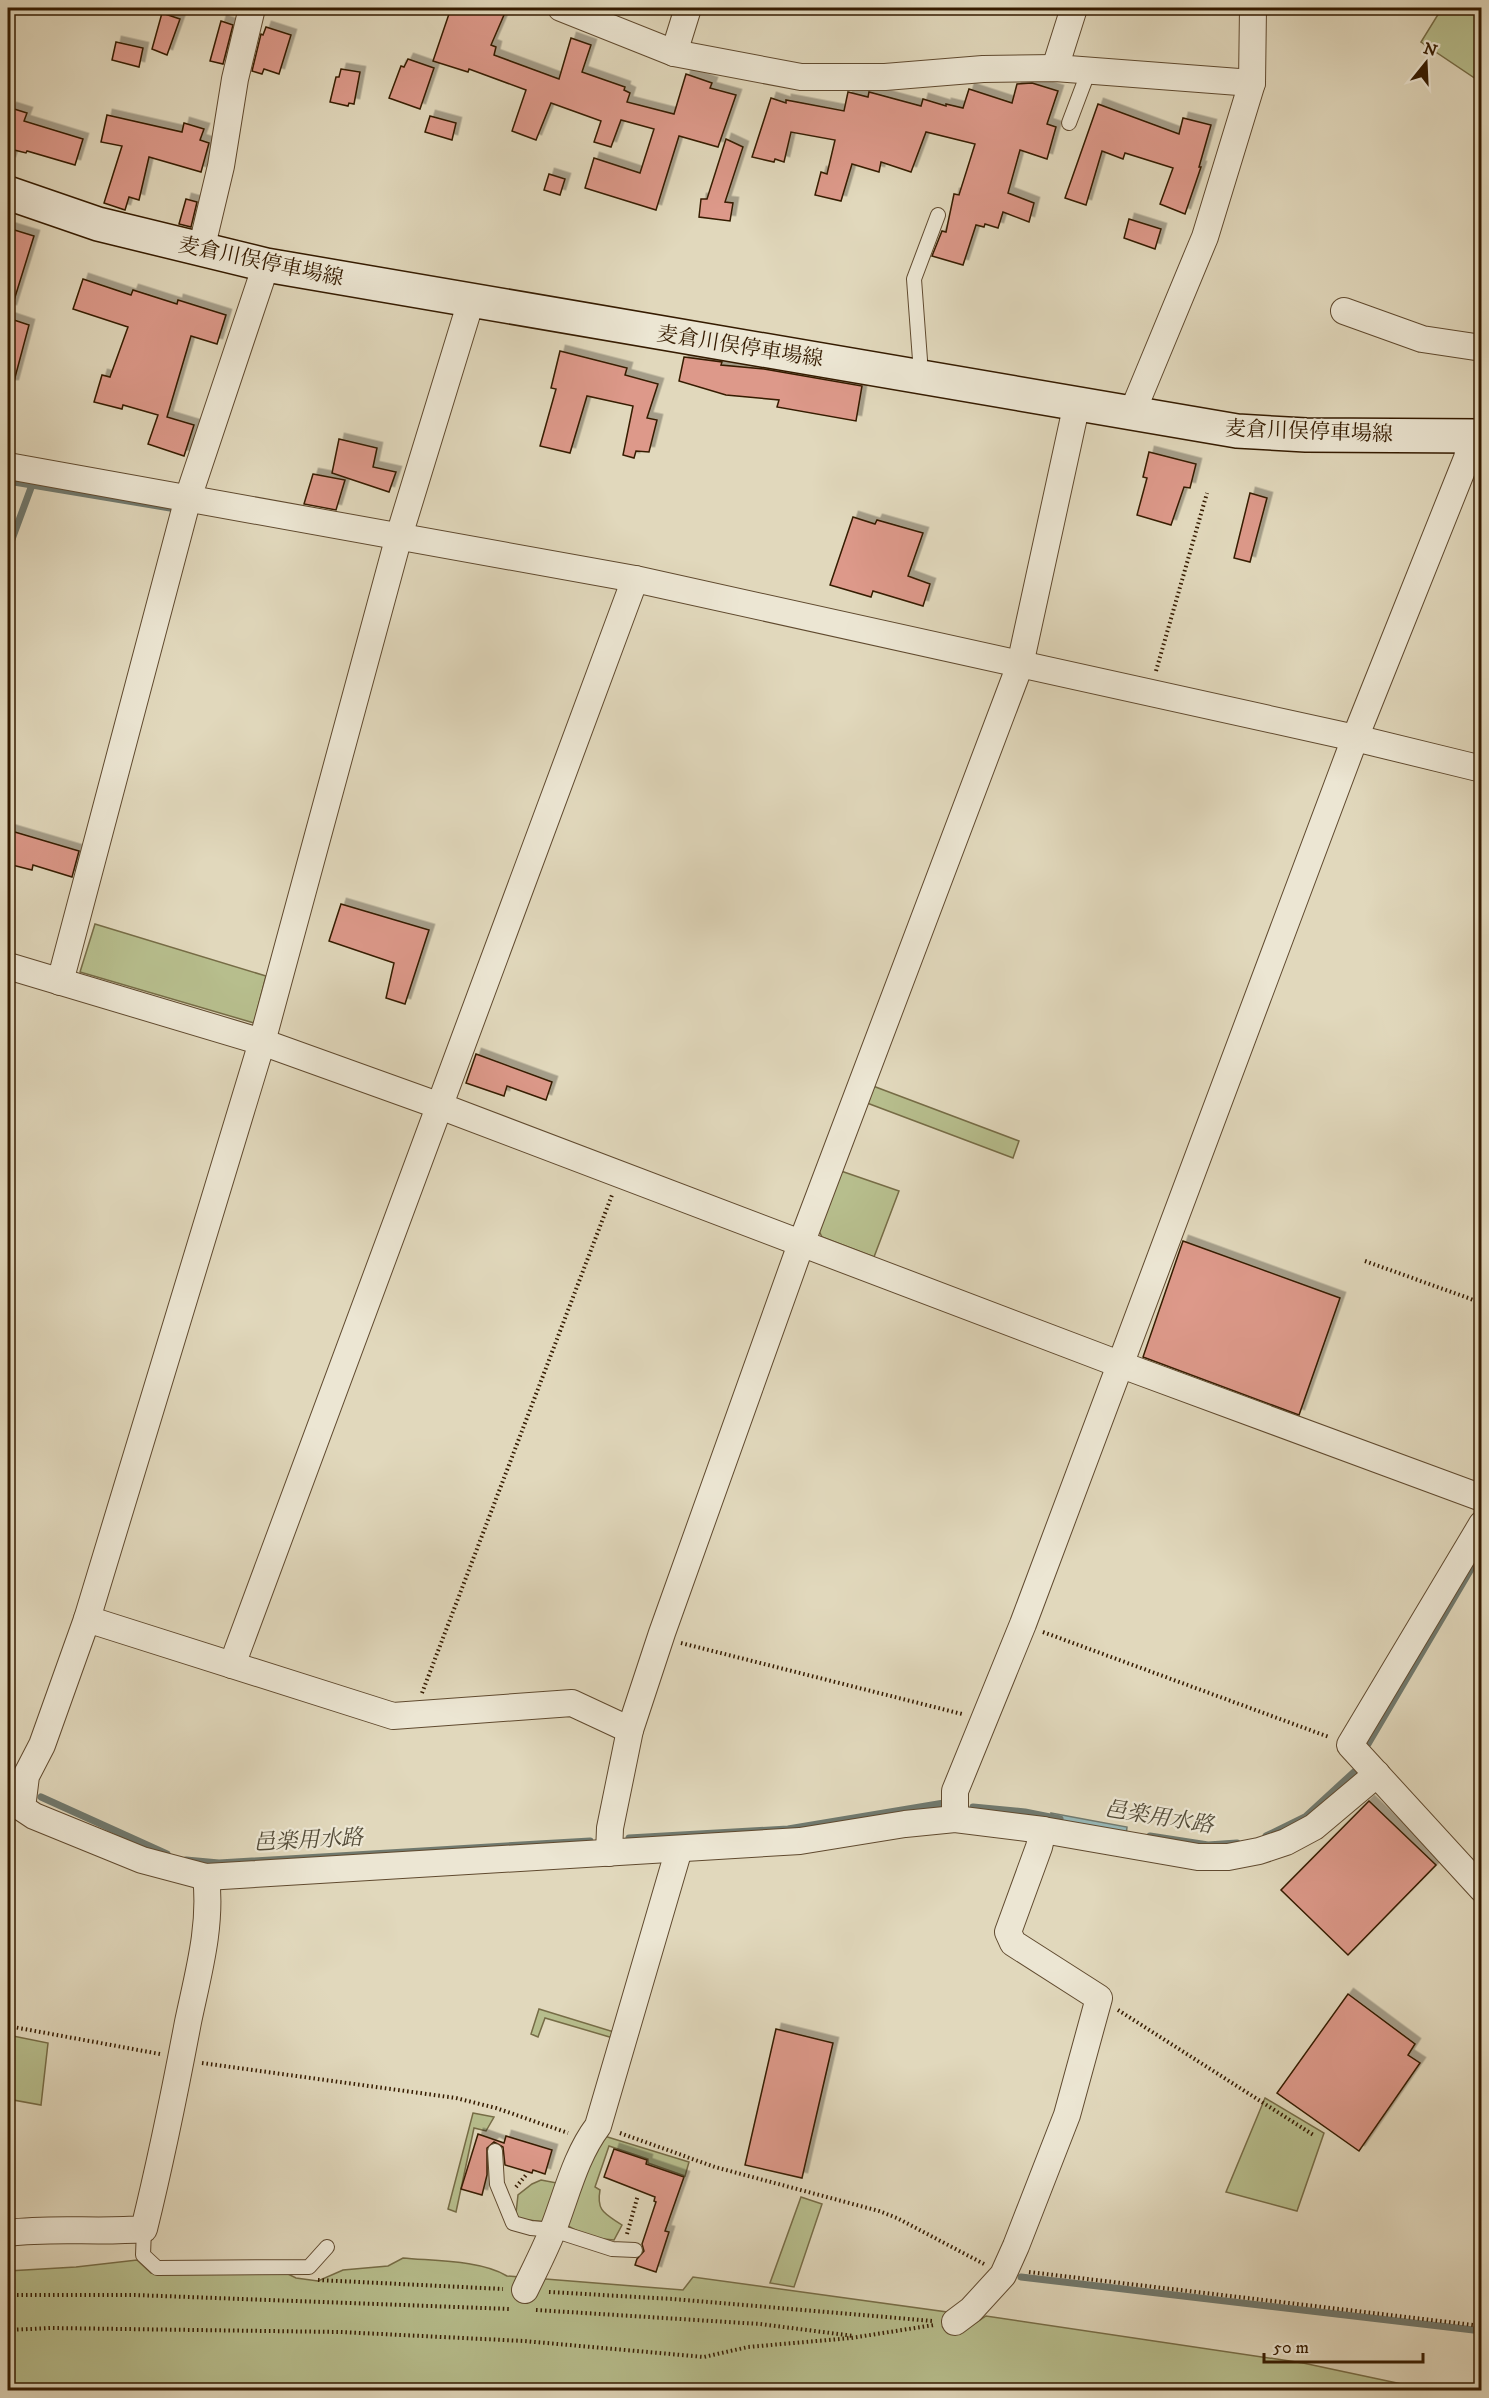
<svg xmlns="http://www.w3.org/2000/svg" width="1489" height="2398" viewBox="0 0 1489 2398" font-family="'IM FELL DW Pica','Noto Serif JP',serif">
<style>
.green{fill:#b7be8d;stroke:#766c46;stroke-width:1.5}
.water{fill:#97b8b8;stroke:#70796e;stroke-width:1.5}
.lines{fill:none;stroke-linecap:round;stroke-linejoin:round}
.stream{stroke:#70796e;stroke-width:7}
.building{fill:#dd998a;stroke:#351b00;stroke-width:1.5;filter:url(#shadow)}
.lane-casing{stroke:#604a2f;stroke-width:16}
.street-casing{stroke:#604a2f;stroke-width:28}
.secondary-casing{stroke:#351b00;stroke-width:36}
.path{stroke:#351b00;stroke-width:4;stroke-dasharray:1.5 3;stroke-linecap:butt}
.lane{stroke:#ece6d3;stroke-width:14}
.street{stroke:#ece6d3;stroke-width:26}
.secondary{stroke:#ece6d3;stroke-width:33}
.labels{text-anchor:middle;stroke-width:4.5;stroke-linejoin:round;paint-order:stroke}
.street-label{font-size:21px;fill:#351b00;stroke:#ece6d3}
.water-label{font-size:22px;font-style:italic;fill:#524a37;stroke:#ece6d3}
</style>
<defs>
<filter id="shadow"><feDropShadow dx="5.5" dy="-5.5" stdDeviation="0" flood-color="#0004"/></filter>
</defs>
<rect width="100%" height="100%" fill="#e1d8bc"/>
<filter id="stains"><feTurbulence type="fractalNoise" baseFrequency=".00333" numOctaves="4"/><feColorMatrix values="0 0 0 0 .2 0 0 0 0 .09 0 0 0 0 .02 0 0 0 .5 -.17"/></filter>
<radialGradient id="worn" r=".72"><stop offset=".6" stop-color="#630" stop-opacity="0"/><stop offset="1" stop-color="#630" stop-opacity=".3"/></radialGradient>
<!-- green -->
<g class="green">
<polygon points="1442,8 1481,8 1481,72 1476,79 1421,42"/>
<polygon points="95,924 266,976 254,1023 80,972"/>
<polygon points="873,1086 1019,1141 1013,1158 867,1103"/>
<polygon points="841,1171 899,1191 874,1257 822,1237 818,1229"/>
<polygon points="539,2009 614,2032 613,2038 545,2018 538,2037 531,2034"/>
<polygon points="8,2035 48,2043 41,2105 8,2099"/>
<polygon points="1265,2098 1324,2133 1297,2211 1226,2192"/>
<polygon points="473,2113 494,2117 486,2131 474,2128 456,2212 448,2209"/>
<path d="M601 2135 689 2162 685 2176 648 2163V2159L609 2146 595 2187 600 2190C596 2212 606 2214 622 2225L614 2240C597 2240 582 2235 568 2226V2218Z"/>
<polygon points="541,2180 557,2183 546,2222 519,2219 516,2213 518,2195 532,2184"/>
<polygon points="801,2197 822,2204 794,2287 770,2283"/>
<path d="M403 2258C433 2261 481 2260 507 2276L683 2290 693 2277 947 2312 952 2327 965 2330 986 2316 1303 2363 1430 2390H8V2271L76 2267 137 2260 151 2273H286L296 2278 318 2281 343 2270 388 2266Z"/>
</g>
<!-- water -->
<polygon class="water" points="1051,1813 1127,1827 1126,1836 1050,1822"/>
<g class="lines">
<!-- stream -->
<g class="stream">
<polyline points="8,481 176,509"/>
<polyline points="8,550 32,485"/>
<polyline points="1368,1744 1474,1564 1482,1556"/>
<polyline points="41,1797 167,1854"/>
<polyline points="973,1807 1025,1812 1060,1819"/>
<polyline points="1150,1836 1208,1845 1237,1843"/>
<polyline points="1266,1836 1305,1817 1354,1772"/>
<polyline points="629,1838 788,1829 944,1803"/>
<polyline points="186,1860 219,1863 590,1841"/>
<polyline points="1021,2277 1482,2331"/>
</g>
</g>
<!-- building -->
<g class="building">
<polygon points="451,8 507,8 491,45 496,47 494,55 559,79 571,38 591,45 582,72 625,87 624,90 630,93 627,102 674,114 686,74 712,83 710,88 736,95 718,147 679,136 656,210 585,188 594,158 640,173 654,129 621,120 611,147 594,142 601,121 551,103 536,140 512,131 526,90 469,69 468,72 433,61"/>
<polygon points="162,13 180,19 167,55 152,49"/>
<polygon points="221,21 233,25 223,64 210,61"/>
<polygon points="266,27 291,35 279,74 264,69 262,74 252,71 261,34 263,35"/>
<polygon points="116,42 143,48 139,67 112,60"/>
<polygon points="408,59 434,68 420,109 389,98 401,66 404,67"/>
<polygon points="341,69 360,72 354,104 349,103 348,106 330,102 336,77 339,77"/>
<polygon points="1032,83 1058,91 1047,124 1056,127 1047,159 1020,150 1008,193 1034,203 1029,222 1003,212 998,228 985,224 984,227 976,225 963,265 932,256 942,231 946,232 954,194 959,195 975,144 926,132 911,172 881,162 879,172 852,164 841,201 815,195 821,172 827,174 835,140 791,132 784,162 775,159 774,162 752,157 771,98 786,103 786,100 844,111 848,92 868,97 869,92 921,106 923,99 946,106 946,104 963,108 969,89 1012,103 1017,84"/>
<polygon points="1098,104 1179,134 1183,118 1211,125 1199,167 1201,167 1185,214 1160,204 1173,168 1125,153 1123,159 1102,151 1086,205 1065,198"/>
<polygon points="11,108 27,113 24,121 83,139 75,165 27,151 26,153 14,150 10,162 8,161 8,116"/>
<polygon points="107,115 182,132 184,123 204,129 200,140 209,143 201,172 149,157 139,200 129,197 125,210 104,203 122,146 101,142"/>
<polygon points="430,116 456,123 452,140 425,132"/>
<polygon points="726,139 743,147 725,202 733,203 730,221 699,217 701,199 707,199"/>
<polygon points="549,174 565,179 560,195 544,190"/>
<polygon points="186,199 197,202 191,227 179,224"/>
<polygon points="1129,219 1161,229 1155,249 1124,238"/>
<polygon points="8,228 34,236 11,310 8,309"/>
<polygon points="83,279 131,295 133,290 177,304 178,300 226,315 217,344 191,336 167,417 194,425 184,456 148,444 158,415 123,405 122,409 94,402 102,375 110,377 128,327 73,309"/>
<polygon points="8,318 29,325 13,385 8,385"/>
<polygon points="560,351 627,368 625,375 658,384 647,418 657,420 649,452 636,451 634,458 623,455 633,406 587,396 570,453 540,446 556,389 551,388"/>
<polygon points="684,357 722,362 721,365 764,369 862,386 856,421 777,407 779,400 726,395 679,381"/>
<polygon points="339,439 377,448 373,467 396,472 389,492 332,473"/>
<polygon points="1149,452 1196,464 1190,488 1184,487 1171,525 1137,515 1147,478 1143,477"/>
<polygon points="313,474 345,480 336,510 304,504"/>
<polygon points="1250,493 1267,498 1250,562 1234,558"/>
<polygon points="853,517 875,524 877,520 923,533 908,576 930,584 923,606 873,591 871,597 830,585"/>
<polygon points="8,830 79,851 72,877 33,865 32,870 8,864"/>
<polygon points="341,904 429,930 405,1004 386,998 394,963 329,941"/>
<polygon points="476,1054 552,1082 546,1100 507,1086 504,1096 466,1083"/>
<polygon points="1183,1241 1340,1298 1299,1415 1143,1357"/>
<polygon points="1369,1801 1436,1865 1348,1955 1281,1890"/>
<polygon points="1348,1994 1415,2044 1408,2055 1420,2063 1359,2151 1277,2093"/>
<polygon points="776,2029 833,2043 802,2178 745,2165"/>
<polygon points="478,2134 504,2143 506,2136 552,2150 545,2174 533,2170 532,2173 505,2165 503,2147 494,2142 487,2148 487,2175 482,2195 461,2189"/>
<polygon points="614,2149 647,2160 646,2164 684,2177 665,2231 669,2232 656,2272 635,2265 637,2259 644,2251 642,2244 656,2202 654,2201 655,2197 604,2177"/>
</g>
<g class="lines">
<!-- lane casing -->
<g class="lane-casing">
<g id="lane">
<polyline points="1069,123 1089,70"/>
<polyline points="918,376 920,360 914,279 938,215"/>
<polyline points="495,2151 497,2184 513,2223 531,2228 553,2230 612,2249 635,2250"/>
<polyline points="144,2229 143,2255 157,2268 309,2267 327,2247"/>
</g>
</g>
<!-- street casing -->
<g class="street-casing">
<g id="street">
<polyline points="561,8 674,53 801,77 885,77 983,69 1055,68 1252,83"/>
<polyline points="674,53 688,8"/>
<polyline points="1055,68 1074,8"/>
<polyline points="201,250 221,166 235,79 252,8"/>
<polyline points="471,301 399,536 262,1042 87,1619 42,1745 26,1776 22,1808 34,1816 142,1860 206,1877 800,1841 905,1824 955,1819 1043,1830 1198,1857 1228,1857 1259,1851 1286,1842 1314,1827 1377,1774"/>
<polyline points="1344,311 1422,339 1482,348"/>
<polyline points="1132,413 1205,237 1252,83 1253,8"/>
<polyline points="8,466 635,579 1355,738 1482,769"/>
<polyline points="8,966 262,1042 440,1106 1119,1364 1482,1498"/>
<polyline points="60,982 188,498 266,265"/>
<polyline points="1482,1524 1350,1745 1482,1889"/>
<polyline points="87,1619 393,1716 572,1703 630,1730"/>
<polyline points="232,1665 635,579"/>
<polyline points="955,1819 955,1791 1023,1624 1355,738 1467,458 1471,436"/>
<polyline points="609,1853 610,1828 630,1730 662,1633 801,1244 1020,665 1077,403"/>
<path d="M8 2233C53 2227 98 2233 144 2229 161 2160 175 2091 188 2022 198 1974 212 1926 206 1877"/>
<path d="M525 2290C535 2269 546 2248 554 2227 567 2193 576 2155 598 2126L679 1849"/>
<polyline points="955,2322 971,2310 1003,2275 1016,2246 1067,2115 1099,1998 1013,1943 1008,1932 1039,1847 1043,1830"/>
</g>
</g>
<!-- secondary casing -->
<g class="secondary-casing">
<polyline id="secondary" points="8,193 98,224 266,265 1237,431 1306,435 1482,436"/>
</g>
<!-- path -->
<g class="path">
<polyline points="1156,671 1207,493"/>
<polyline points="1365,1261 1482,1303"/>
<polyline points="1043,1632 1329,1737"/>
<polyline points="681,1643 962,1714"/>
<polyline points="422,1693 612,1195"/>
<polyline points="1118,2010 1315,2136"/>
<polyline points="8,2026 160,2054"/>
<polyline points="202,2063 456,2098 496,2108 568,2133"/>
<polyline points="620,2133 715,2167 879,2211 897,2218 984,2264"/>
<polyline points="516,2187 526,2175"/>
<polyline points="627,2234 638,2195"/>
<polyline points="1029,2272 1482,2326"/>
<polyline points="318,2280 503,2289"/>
<polyline points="549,2292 673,2299 933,2321"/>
<polyline points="8,2295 135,2295 510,2309"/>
<polyline points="536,2310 760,2324 854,2336"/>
<polyline points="8,2330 51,2328 340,2332 524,2341 704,2357 748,2347 851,2338 934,2325"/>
</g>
<!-- lane -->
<use href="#lane" class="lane"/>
<!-- street -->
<use href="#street" class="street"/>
<!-- secondary -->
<use href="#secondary" class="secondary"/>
</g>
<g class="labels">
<!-- street labels -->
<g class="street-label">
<text transform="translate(261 261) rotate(12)" y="7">麦倉川俣停車場線</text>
<text transform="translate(740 346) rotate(9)" y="7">麦倉川俣停車場線</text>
<text transform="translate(1309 431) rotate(2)" y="7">麦倉川俣停車場線</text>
</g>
<!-- water labels -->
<g class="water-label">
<text transform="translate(1159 1816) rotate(9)" y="8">邑楽用水路</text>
<text transform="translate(308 1839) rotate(-3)" y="8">邑楽用水路</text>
</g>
</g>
<!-- margin -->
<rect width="1489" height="2398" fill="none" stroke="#e1d8bc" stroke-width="30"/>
<rect x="9" y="9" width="1471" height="2380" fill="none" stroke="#351b00" stroke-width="3"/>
<rect x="15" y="15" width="1459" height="2368" fill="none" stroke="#351b00" stroke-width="1.5"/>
<!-- north arrow -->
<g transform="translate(1426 63) rotate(18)" stroke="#ece6d3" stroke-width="4.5" paint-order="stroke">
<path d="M0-4.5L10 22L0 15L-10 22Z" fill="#351b00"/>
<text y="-9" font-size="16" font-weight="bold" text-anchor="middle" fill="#351b00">N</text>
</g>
<!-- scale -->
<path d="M1264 2353v9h159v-9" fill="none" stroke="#351b00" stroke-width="3"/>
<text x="1273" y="2353" font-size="18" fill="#351b00" stroke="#ece6d3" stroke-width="4.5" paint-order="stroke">50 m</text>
<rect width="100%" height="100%" filter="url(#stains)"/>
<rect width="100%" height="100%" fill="url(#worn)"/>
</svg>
